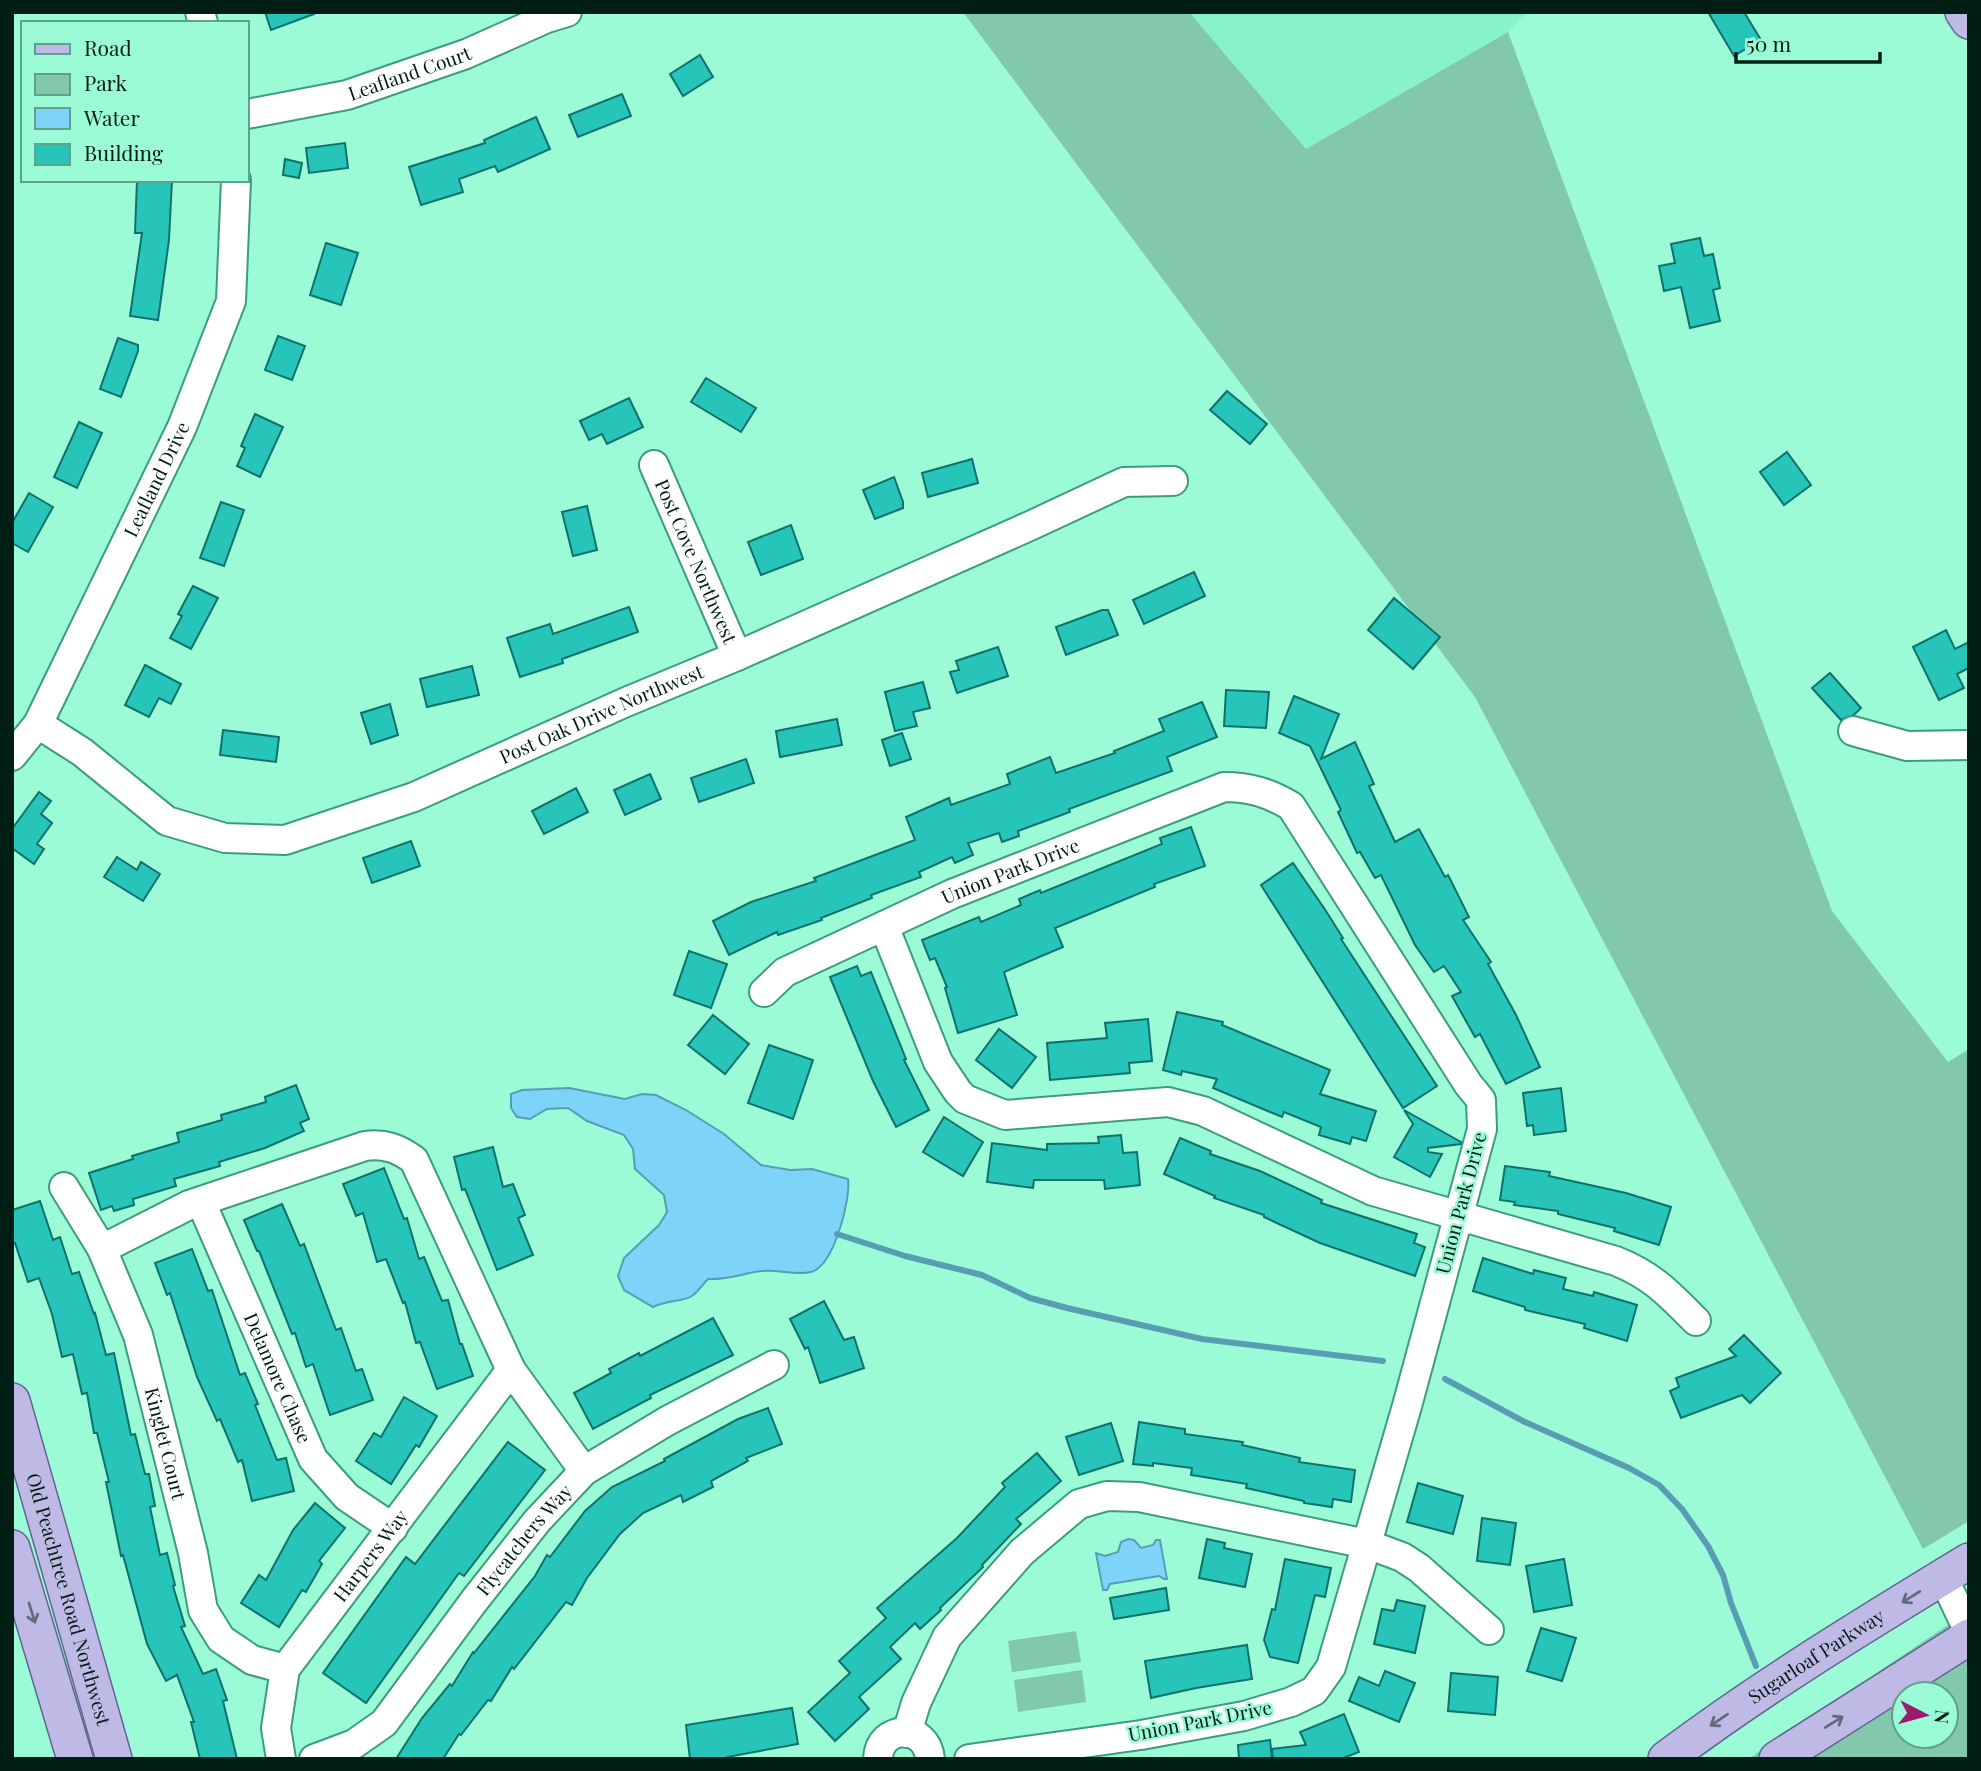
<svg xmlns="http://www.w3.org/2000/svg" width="1981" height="1771" viewBox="0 0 1981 1771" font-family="'Playfair Display',serif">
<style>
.built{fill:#88f2cb}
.green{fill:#82c8ad;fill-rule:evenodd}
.water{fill:#7dd3f8;stroke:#589db4;stroke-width:2}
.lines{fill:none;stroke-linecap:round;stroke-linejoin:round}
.stream{stroke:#589db4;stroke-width:6}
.building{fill:#27c4ba;stroke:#0e726b;stroke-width:2}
.minor-casing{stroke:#3c9d7d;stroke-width:32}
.major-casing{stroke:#606691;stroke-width:38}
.minor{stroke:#fff;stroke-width:28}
.major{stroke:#bebae5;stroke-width:35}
.oneway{stroke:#5f6c7c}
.labels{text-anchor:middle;stroke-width:5;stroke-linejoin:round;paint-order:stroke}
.street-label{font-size:19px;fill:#001e14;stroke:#9cfbd7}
</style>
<rect width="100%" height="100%" fill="#9cfbd7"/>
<!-- built -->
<polygon class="built" points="1189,12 1529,12 1508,32 1306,149"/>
<!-- green -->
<g class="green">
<polygon points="963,12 1189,12 1306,149 1508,32 1832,911 1948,1062 1969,1049 1969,1521 1923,1549 1475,697"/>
<path d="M1969 1613V1759H1748L1945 1627ZM1904 1694H1946V1736H1904Z"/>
<polygon points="1076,1631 1081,1662 1012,1672 1008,1641"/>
<polygon points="1082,1670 1086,1702 1018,1712 1014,1680"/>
</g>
<!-- water -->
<g class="water">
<path d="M569 1088 625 1099 642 1094 656 1095 686 1110 724 1134 761 1165 790 1170 812 1169 848 1179C851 1199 834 1266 811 1272 796 1276 778 1269 762 1271 742 1273 731 1280 708 1279 703 1284 698 1292 692 1296 683 1302 667 1300 653 1307L624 1290 618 1276 624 1258 659 1225 667 1212 664 1195 635 1169 633 1149 624 1135 587 1121 568 1108 547 1109 530 1119 517 1117 511 1108V1094L522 1090Z"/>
<polygon points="1128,1539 1134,1540 1141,1548 1153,1545 1156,1540 1160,1540 1167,1579 1164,1579 1159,1576 1110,1584 1107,1590 1103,1590 1096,1553 1105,1556 1118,1552 1121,1542"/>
</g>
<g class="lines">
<!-- stream -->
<g class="stream">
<polyline points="837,1234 905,1256 982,1275 1030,1298 1067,1308 1202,1339 1383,1361"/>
<polyline points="1445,1379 1525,1422 1629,1468 1659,1485 1682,1509 1708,1546 1723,1575 1731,1603 1756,1666"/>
</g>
</g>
<!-- building -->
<g class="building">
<polygon points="265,12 314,12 314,14 271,30"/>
<polygon points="1708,12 1744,12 1761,40 1734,56"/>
<polygon points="700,55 713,77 683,96 670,74"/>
<polygon points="622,94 631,116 578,137 569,115"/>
<polygon points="536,117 550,149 498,172 495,166 459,179 463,192 421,205 409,167 485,143 484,140"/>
<polygon points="345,143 348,168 309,173 306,148"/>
<polygon points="285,159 302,163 299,178 283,175"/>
<polygon points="137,180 172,180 169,240 158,320 130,316 142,233 135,233"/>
<polygon points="1700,238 1704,256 1713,254 1720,288 1713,290 1720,321 1690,328 1681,287 1664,291 1659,266 1675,263 1671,244"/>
<polygon points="326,243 358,253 341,305 310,295"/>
<polygon points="278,336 305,346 292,380 265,370"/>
<polygon points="118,338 138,345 138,351 121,397 100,389"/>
<polygon points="706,378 756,408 741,432 691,402"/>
<polygon points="1227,391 1267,424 1250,444 1210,410"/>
<polygon points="629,398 643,427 607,444 602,434 589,440 580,421"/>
<polygon points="255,414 283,427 260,477 237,466 245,448 241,446"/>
<polygon points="79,422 102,433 77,488 54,477"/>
<polygon points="1787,452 1811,485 1784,505 1760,472"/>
<polygon points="972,459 978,483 928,497 922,473"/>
<polygon points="894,477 903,502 903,508 875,519 863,490"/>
<polygon points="29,493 53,507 28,552 12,543 12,523"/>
<polygon points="221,502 244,510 224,566 200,558"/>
<polygon points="587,506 597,550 573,556 562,512"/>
<polygon points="791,525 803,559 761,575 748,542"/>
<polygon points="1194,572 1205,596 1144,624 1133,600"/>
<polygon points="193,586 218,598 191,649 170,638 182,616 178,614"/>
<polygon points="1394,598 1440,637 1413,669 1368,630"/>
<polygon points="629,607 638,632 562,659 563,663 520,677 507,638 550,624 553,634"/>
<polygon points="1102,610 1108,610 1118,635 1066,655 1056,627"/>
<polygon points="1946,630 1955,649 1969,642 1969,668 1957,674 1964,688 1939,700 1913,647"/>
<polygon points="998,647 1008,676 957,693 950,672 959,670 956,661"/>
<polygon points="145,665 181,684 171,704 159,698 149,717 125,705"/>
<polygon points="472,666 479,695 427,707 420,679"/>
<polygon points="1830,673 1861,708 1854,715 1841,720 1812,688"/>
<polygon points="923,682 930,708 913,712 917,726 895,731 885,692"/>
<polygon points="1226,690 1269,692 1266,728 1224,726"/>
<polygon points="1294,696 1339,714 1321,759 1355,742 1374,784 1369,786 1395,842 1419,829 1445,877 1448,875 1469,917 1463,920 1491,962 1488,964 1516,1015 1540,1067 1506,1084 1480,1034 1475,1037 1452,996 1461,992 1444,966 1434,972 1415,945 1381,875 1375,878 1360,852 1357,853 1338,812 1341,810 1310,746 1279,733"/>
<polygon points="1202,702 1217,737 1167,757 1172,771 1069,809 1070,812 1018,831 1019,836 1002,842 999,833 968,843 973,855 955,863 952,857 919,872 921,877 871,895 872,898 821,918 822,920 778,935 777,932 729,955 713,921 751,902 816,881 814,878 915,840 906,817 949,798 951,805 1010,784 1007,774 1050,757 1056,773 1115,753 1114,751 1164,731 1159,719"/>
<polygon points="390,704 398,735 371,744 361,713"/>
<polygon points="837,719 842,745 780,757 776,731"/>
<polygon points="223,730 279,737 276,762 220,755"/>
<polygon points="902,733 911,759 890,766 882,740"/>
<polygon points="746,759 754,783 699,802 691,778"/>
<polygon points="650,774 661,799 625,815 614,790"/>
<polygon points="576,788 588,812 544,834 532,811"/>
<polygon points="39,792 51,801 41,814 52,823 37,844 44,849 34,864 12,848 12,829"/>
<polygon points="1191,827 1205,866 1154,884 1155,887 1055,928 1063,947 1004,972 1017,1015 958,1033 945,988 947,987 935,958 930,960 922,940 979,917 981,922 1021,905 1019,899 1040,890 1041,893 1162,844 1160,838"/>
<polygon points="411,841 420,866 372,883 363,858"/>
<polygon points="117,857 137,870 141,862 160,874 143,901 104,877"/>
<polygon points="1293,863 1324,908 1343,938 1341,939 1437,1086 1403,1108 1261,885"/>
<polygon points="689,951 727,964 711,1008 674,995"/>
<polygon points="857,966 861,976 871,972 906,1059 904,1060 929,1110 896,1127 873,1081 830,977"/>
<polygon points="1177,1012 1223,1022 1222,1025 1330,1070 1320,1094 1376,1111 1366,1141 1352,1137 1350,1144 1319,1135 1321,1127 1284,1112 1282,1117 1213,1088 1217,1079 1182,1071 1181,1075 1163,1070"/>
<polygon points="713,1015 749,1044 725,1074 688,1045"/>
<polygon points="1148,1019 1152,1061 1129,1063 1130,1073 1050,1080 1047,1043 1107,1038 1105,1023"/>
<polygon points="999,1029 1036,1057 1012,1088 976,1060"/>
<polygon points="769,1045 813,1060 793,1119 748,1103"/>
<polygon points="296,1085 309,1119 300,1123 304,1131 265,1148 219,1162 220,1166 174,1179 176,1186 133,1199 134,1205 114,1211 112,1206 101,1210 89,1173 133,1159 132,1156 179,1142 177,1133 222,1120 221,1115 266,1102 265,1097"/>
<polygon points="1561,1088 1566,1131 1534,1135 1533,1125 1527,1126 1523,1093"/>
<polygon points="1404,1110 1461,1142 1461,1144 1428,1148 1428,1152 1442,1154 1430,1177 1394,1157 1413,1124"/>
<polygon points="944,1117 983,1142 963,1176 923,1152"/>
<polygon points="1121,1135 1123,1153 1137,1152 1140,1185 1105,1189 1104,1180 1034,1180 1033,1188 987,1182 992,1143 1047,1150 1047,1144 1099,1143 1098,1137"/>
<polygon points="1180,1138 1211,1151 1210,1154 1260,1171 1322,1200 1321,1203 1417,1234 1414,1243 1425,1247 1415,1276 1320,1243 1264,1217 1264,1215 1214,1198 1215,1196 1164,1174"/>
<polygon points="493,1147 503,1187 513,1184 525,1215 518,1218 533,1255 497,1270 465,1189 462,1190 454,1157"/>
<polygon points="1505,1166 1550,1172 1549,1176 1626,1193 1671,1207 1659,1245 1614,1231 1615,1228 1558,1214 1558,1211 1514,1205 1515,1202 1500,1200"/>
<polygon points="384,1168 404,1219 407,1218 419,1259 424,1257 442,1301 448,1300 460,1344 462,1344 473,1376 437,1389 420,1342 416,1343 405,1302 403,1303 386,1259 377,1262 363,1213 356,1216 343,1184"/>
<polygon points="40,1201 53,1240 60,1237 72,1274 79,1272 94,1314 95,1313 106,1355 114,1353 131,1435 135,1434 145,1474 149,1474 155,1506 150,1507 160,1555 167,1553 175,1585 173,1586 185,1626 181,1627 203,1674 216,1669 227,1700 223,1701 237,1759 200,1759 191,1722 194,1722 177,1675 166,1681 147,1644 123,1555 121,1556 106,1482 109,1482 97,1433 94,1433 87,1393 82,1394 73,1354 62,1357 52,1314 39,1278 28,1282 15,1243 12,1244 12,1210"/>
<polygon points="282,1204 300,1246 304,1244 336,1330 341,1328 356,1371 362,1369 373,1400 330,1415 313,1364 306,1367 295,1333 292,1334 259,1251 257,1251 244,1220"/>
<polygon points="192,1249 208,1291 212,1290 240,1375 245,1373 258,1404 255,1405 277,1460 286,1458 294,1491 252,1501 242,1460 238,1462 220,1419 217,1421 197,1377 170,1293 167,1295 155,1263"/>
<polygon points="1483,1258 1533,1274 1534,1270 1566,1278 1563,1289 1593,1296 1594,1292 1637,1305 1627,1341 1584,1328 1585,1324 1525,1310 1525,1307 1473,1291"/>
<polygon points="824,1301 844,1340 854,1337 864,1368 820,1383 808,1347 805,1349 790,1319"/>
<polygon points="713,1318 733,1355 650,1395 651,1398 593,1429 574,1393 611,1373 609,1369 639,1353 640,1356"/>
<polygon points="1744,1335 1781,1373 1750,1403 1742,1395 1681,1418 1670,1391 1679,1387 1676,1378 1736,1356 1729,1349"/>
<polygon points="404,1397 437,1416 419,1447 416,1445 391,1484 356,1461 374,1433 381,1437"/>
<polygon points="768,1408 782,1444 746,1458 748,1461 711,1481 713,1487 683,1502 681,1495 643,1513 620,1534 587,1578 572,1605 566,1602 514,1669 512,1667 491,1701 488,1700 461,1735 459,1734 443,1759 396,1759 422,1718 450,1684 452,1686 473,1652 474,1653 535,1576 547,1555 550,1557 585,1511 612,1487 665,1461 664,1459 738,1419"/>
<polygon points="1139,1422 1185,1429 1185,1434 1243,1442 1242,1445 1300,1458 1299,1462 1355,1470 1351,1502 1333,1499 1332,1507 1304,1503 1304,1501 1246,1488 1247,1484 1191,1475 1192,1468 1153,1463 1153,1466 1133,1464"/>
<polygon points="1111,1423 1123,1461 1079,1475 1066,1437"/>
<polygon points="508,1442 545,1470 464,1576 459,1573 366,1703 323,1673 406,1557 415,1564"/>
<polygon points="1037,1453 1061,1481 1016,1519 1021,1524 982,1565 983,1567 940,1608 941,1610 920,1629 915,1623 890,1647 901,1659 859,1697 869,1709 835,1741 808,1712 850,1673 839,1661 886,1618 877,1608 957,1538 1005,1487 1002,1483"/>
<polygon points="1418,1483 1463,1496 1453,1534 1407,1522"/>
<polygon points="315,1503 345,1528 319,1561 322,1564 306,1592 302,1590 279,1627 241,1603 259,1575 266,1580 293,1530"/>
<polygon points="1482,1518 1516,1523 1510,1565 1477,1561"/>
<polygon points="1207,1539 1225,1543 1224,1548 1252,1554 1245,1587 1199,1578"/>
<polygon points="1285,1559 1331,1568 1325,1597 1315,1595 1298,1663 1270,1657 1264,1640 1272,1609 1275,1610"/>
<polygon points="1564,1559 1572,1605 1534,1612 1526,1566"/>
<polygon points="1166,1588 1169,1610 1114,1619 1110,1598"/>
<polygon points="1397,1600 1425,1606 1415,1653 1374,1644 1382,1609 1394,1611"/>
<polygon points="1541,1628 1576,1638 1562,1681 1527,1671"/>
<polygon points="1247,1645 1252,1679 1196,1688 1151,1698 1145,1661"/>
<polygon points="1385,1671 1415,1683 1399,1722 1349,1701 1359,1677 1379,1686"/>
<polygon points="1451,1673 1498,1677 1495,1715 1448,1711"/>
<polygon points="792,1708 798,1744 727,1757 727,1759 690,1759 686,1725"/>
<polygon points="1344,1714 1359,1752 1341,1759 1273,1759 1272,1749 1306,1745 1300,1732"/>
<polygon points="1270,1740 1272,1759 1239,1759 1238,1745"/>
</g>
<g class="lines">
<!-- minor casing -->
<g class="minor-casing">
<g id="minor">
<polyline points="200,12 203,23"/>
<path id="s1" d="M247 114 347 95 466 54 547 18 567 12"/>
<path id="s2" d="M654 465 737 656"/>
<path id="s3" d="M38 724 82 752 167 821 225 838 285 840 414 797 626 702 737 656 1032 525 1124 482 1173 481"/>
<polyline points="1853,731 1907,746 1969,745"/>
<path id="s4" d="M12 756 38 724 182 427 231 301 236 180"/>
<path d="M884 926 938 1062 958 1092 965 1099 1005 1115 1168 1102 1203 1111 1373 1191 1616 1261C1653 1276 1668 1293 1696 1321"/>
<path id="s5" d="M764 992 785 972 952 894 1224 787C1250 787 1269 793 1291 806L1468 1084 1481 1100 1482 1129 1407 1406 1331 1667 1314 1691 1291 1702 1244 1716 1141 1735 969 1759"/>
<path id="s6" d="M64 1187 102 1249 138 1335 193 1553 203 1610 221 1639 252 1660 285 1669"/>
<path id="s7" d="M201 1202 313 1459 347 1497 393 1528"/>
<path d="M102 1249 189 1205 365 1146C385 1143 399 1149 414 1160L511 1370 584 1471"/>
<polyline points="1943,1577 1969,1632"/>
<polyline points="907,1733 916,1703 947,1637 1022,1552 1079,1504 1107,1496 1139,1497 1367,1544 1402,1557 1419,1568 1489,1630"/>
<path id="s8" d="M281 1759 276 1728 285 1669 511 1370"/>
<path id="s9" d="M314 1759 354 1744 384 1723 474 1601 537 1521 584 1471 667 1421 774 1365"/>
<path d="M878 1759C879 1724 927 1723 930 1759"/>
</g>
</g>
<!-- major casing -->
<g class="major-casing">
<g id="major">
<polyline points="1963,12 1969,21"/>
<path id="s10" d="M12 1401 114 1759"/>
<polyline points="12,1548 75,1759"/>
<path id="s11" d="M1666 1759C1763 1686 1866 1624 1969 1561"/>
<polyline points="1777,1759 1969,1637"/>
</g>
</g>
<!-- minor -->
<use href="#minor" class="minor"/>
<!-- major -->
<use href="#major" class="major"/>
</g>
<!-- one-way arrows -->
<defs><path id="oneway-shaft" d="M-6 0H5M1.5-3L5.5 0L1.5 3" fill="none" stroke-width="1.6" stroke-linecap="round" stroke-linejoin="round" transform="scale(1.75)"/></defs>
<g class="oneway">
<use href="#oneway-shaft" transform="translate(1911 1597) rotate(148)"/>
<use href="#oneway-shaft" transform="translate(32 1613) rotate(73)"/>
<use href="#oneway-shaft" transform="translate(1719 1720) rotate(146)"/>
<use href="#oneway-shaft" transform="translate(1834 1722) rotate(-32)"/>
</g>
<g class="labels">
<!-- street labels -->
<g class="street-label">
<text dy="7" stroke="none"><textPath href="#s1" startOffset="168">Leafland Court</textPath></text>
<text dy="7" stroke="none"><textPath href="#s4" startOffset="313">Leafland Drive</textPath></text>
<text dy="7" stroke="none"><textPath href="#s2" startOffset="105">Post Cove Northwest</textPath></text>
<text dy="7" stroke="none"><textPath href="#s3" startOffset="623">Post Oak Drive Northwest</textPath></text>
<text dy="7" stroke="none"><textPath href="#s5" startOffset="276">Union Park Drive</textPath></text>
<text transform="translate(1461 1203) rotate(-75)" y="7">Union Park Drive</text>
<text dy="7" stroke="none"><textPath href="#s7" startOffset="192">Delamore Chase</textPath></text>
<text dy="7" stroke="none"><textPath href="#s6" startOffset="278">Kinglet Court</textPath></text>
<text dy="7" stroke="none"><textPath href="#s9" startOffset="310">Flycatchers Way</textPath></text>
<text dy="7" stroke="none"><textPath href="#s8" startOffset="233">Harpers Way</textPath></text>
<text dy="7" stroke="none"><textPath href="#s10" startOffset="206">Old Peachtree Road Northwest</textPath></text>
<text dy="7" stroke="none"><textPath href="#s11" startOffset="182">Sugarloaf Parkway</textPath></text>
<text transform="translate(1200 1721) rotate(-11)" y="7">Union Park Drive</text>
</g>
</g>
<!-- border -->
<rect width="1981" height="1771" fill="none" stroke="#001e14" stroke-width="28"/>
<!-- legend -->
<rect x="21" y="21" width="228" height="161" fill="#9cfbd7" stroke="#5ea389" stroke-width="2"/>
<rect x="35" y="44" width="35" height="10" fill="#bebae5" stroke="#5ea389" stroke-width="2"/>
<text x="84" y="56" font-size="21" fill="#001e14">Road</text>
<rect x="35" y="74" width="35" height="21" fill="#82c8ad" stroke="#5ea389" stroke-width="2"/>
<text x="84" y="91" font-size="21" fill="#001e14">Park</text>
<rect x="35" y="108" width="35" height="21" fill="#7dd3f8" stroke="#5ea389" stroke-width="2"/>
<text x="84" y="126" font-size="21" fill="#001e14">Water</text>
<rect x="35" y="144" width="35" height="21" fill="#27c4ba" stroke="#5ea389" stroke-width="2"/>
<text x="84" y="161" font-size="21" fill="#001e14">Building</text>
<!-- north arrow -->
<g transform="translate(1925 1715) rotate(96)"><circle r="33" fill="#9cfbd7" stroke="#5ea389" stroke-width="2"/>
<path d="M0-5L12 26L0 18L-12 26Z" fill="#9c196c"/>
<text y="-10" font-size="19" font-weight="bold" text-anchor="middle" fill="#001e14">N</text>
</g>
<!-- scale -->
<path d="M1736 52v10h144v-10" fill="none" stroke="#001e14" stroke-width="3.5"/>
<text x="1746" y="52" font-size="21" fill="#001e14" stroke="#9cfbd7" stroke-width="5" paint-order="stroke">50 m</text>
</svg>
